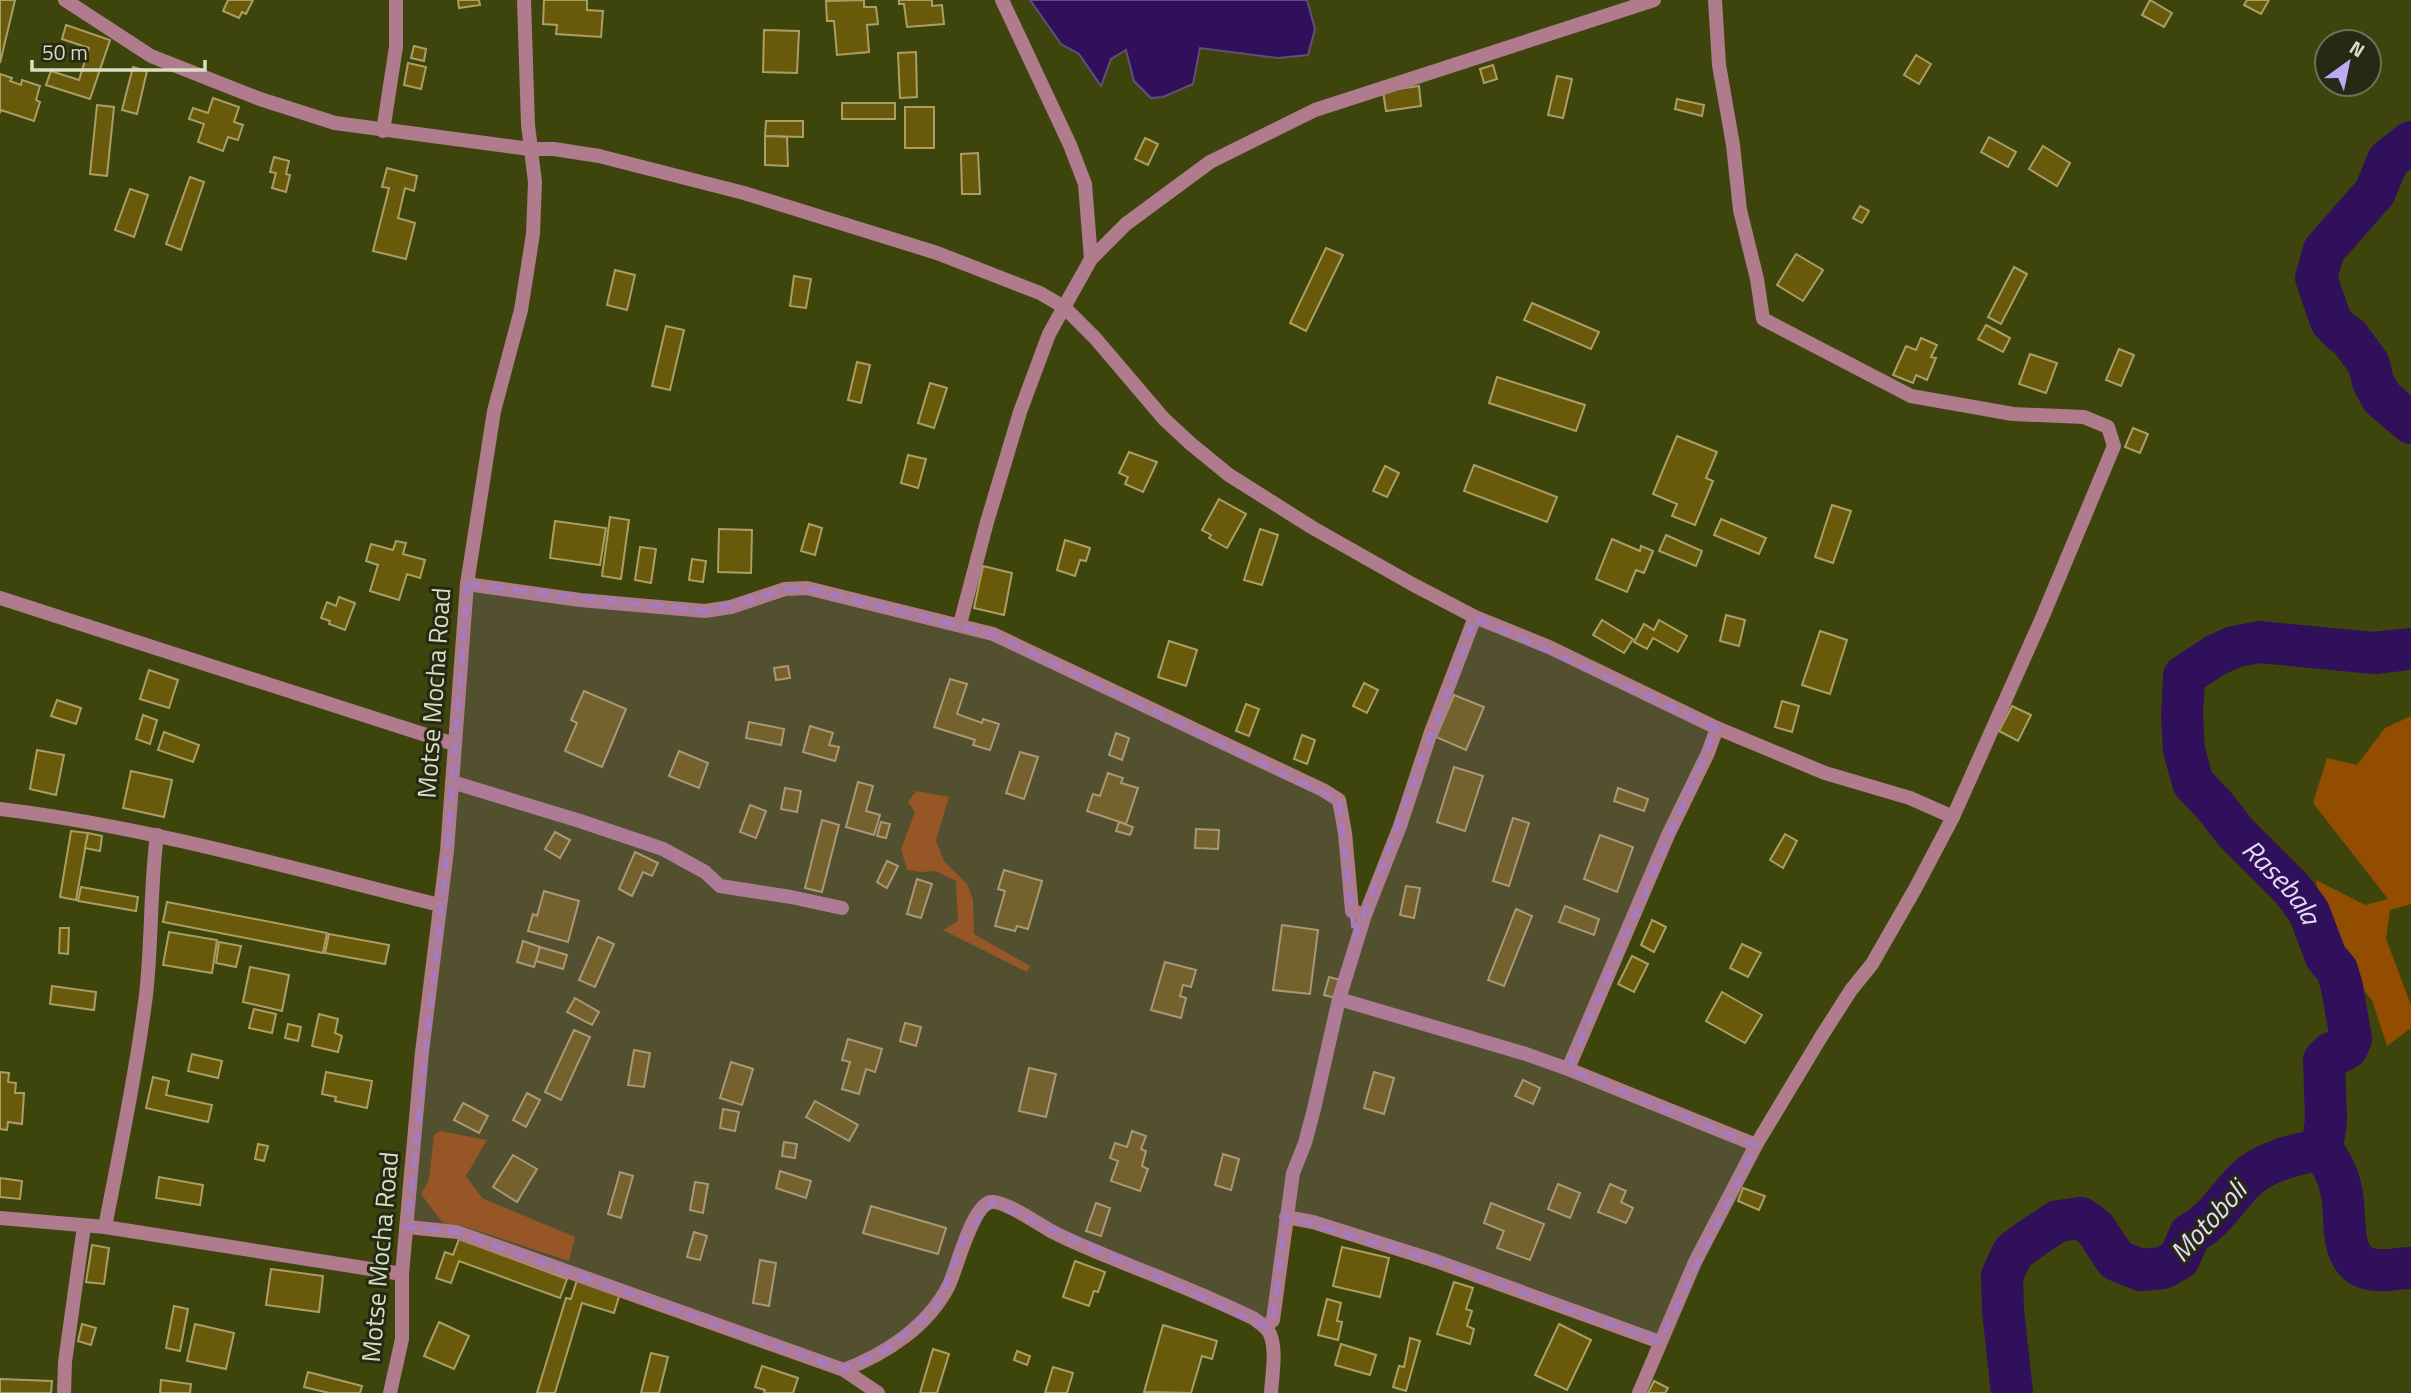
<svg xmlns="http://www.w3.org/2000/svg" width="2411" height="1393" viewBox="0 0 2411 1393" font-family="'Titillium Web',sans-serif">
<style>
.green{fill:#934d01}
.water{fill:#30105a;stroke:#624e79;stroke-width:2}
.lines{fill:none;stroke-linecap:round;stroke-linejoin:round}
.river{stroke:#30105a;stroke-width:42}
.building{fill:#695a0b;stroke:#ab9e65;stroke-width:2}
.minor{stroke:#af7b8d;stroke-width:14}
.marked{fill:#a57cc0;fill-opacity:0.2;stroke:#a57cc0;stroke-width:5;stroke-dasharray:14 9;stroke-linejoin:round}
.labels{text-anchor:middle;stroke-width:6;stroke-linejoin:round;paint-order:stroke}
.street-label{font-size:26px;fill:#d8dec2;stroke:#262913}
.water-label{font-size:28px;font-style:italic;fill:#e2dbf6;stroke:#262913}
</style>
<rect width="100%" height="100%" fill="#3e450c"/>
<!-- green -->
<g class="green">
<polygon points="2411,716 2411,904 2390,910 2386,939 2411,1005 2411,1028 2387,1046 2372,1000 2322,938 2316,880 2365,905 2388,899 2313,803 2327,758 2357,765 2385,728"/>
<polygon points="916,791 949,797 936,840 944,861 967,884 973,899 974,934 1030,966 1027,972 943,930 958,921 956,881 936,871 921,872 907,870 901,849 915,812 908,802"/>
<polygon points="440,1131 487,1140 466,1176 482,1198 575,1237 569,1261 460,1225 443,1223 421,1194 429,1180 434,1135"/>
</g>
<!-- water -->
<polygon class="water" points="1030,0 1307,0 1315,29 1308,55 1278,58 1200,48 1193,84 1163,97 1151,98 1134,81 1126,50 1111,59 1101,86 1079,54 1061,44"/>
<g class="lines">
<!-- river -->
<g class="river">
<polyline points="2411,142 2388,160 2375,192 2324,250 2316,278 2331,321 2340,331 2349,337 2369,364 2373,382 2382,398 2411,423"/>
<path id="s1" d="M2411 649 2374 653 2259 642 2234 647 2216 655 2184 676 2182 716 2184 750 2193 783 2215 806 2236 833 2293 890 2309 912 2326 957 2337 970 2342 987 2351 1039 2347 1048 2340 1052 2331 1053 2324 1060 2326 1120 2322 1150C2333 1164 2339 1177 2342 1194 2347 1222 2337 1268 2378 1270 2389 1271 2400 1268 2411 1268"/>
<path d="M2012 1393 2003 1310 2002 1276 2013 1252 2035 1236 2058 1221 2081 1218 2095 1228 2116 1260 2141 1270 2163 1268 2179 1259 2190 1234C2216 1220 2225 1200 2245 1180 2263 1162 2298 1153 2322 1150"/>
</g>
</g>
<!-- building -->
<g class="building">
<polygon points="0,0 15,0 0,63"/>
<polygon points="228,0 253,0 246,14 242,12 239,18 223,11"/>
<polygon points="458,0 479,0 480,5 459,8"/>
<polygon points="544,0 587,0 587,10 603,11 601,37 556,34 557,25 543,24"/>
<polygon points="864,0 864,7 876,7 878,24 867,25 869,52 837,55 834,21 827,21 826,1"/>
<polygon points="899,0 932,0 932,6 942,5 944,24 907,27 904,4 899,4"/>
<polygon points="2150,0 2172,13 2164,27 2142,15"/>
<polygon points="2247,0 2269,0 2261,14 2244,5"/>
<polygon points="66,25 110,40 90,99 46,85 51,71 79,80 89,48 62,39"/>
<polygon points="764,30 799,31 797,73 763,72"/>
<polygon points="414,46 426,49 424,61 411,58"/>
<polygon points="916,52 917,97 900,98 898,53"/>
<polygon points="1916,55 1931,64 1919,84 1904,75"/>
<polygon points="408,63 426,67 421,89 404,85"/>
<polygon points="1493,65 1497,79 1484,83 1480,69"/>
<polygon points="133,67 147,71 137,114 122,110"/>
<polygon points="0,74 12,78 10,81 21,85 22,80 40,86 36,100 40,102 34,121 1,110 0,113"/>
<polygon points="1557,76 1572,79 1563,118 1548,115"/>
<polygon points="1419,86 1421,106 1386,111 1383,91"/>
<polygon points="213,98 239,107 234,122 243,125 238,140 228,137 223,151 198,142 204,124 189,119 193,108 208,113"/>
<polygon points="1677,99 1704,105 1702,116 1675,109"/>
<rect x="842" y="103" width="53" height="16"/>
<polygon points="97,105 114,107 107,176 90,174"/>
<rect x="905" y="107" width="29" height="41"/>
<polygon points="766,121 803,121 803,137 765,136"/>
<polygon points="765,136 787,137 788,166 765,165"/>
<polygon points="1989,137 2016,152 2008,167 1981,152"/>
<polygon points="1145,138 1158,144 1148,165 1135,159"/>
<polygon points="2043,146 2070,163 2057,186 2029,169"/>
<polygon points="978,153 980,194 962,194 961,154"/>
<polygon points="274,157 289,161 286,174 290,175 286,192 272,188 276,173 270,172"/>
<polygon points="387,168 417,176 414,191 405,188 398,218 415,223 406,259 373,251 389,188 382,187"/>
<polygon points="190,177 204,182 181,250 166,244"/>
<polygon points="130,189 148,195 134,237 115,230"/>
<polygon points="1860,206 1869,211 1862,223 1853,218"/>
<polygon points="1326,248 1343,255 1306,331 1290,323"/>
<polygon points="1796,254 1823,270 1803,301 1777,285"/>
<polygon points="2014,267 2027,274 2001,324 1988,317"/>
<polygon points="615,270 635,275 627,310 607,305"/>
<polygon points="794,276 811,279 806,308 790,306"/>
<polygon points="1532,303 1599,332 1591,349 1524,320"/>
<polygon points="1986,325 2010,338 2003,352 1978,339"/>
<polygon points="666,326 684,330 670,390 652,386"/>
<polygon points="1921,338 1937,345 1931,357 1936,358 1927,380 1916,375 1913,383 1893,375 1906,346 1916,350"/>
<polygon points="2119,349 2134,355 2121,386 2106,380"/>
<polygon points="2030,354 2057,363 2046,393 2019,384"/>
<polygon points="857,362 870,365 861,403 848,400"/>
<polygon points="1497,377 1585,405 1576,431 1489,403"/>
<polygon points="930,383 947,388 934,428 918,423"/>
<polygon points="2133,428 2148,434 2140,453 2125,447"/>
<polygon points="1677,436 1717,452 1706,478 1713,481 1695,525 1672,516 1677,504 1653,494"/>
<polygon points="1129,452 1157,462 1143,492 1125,484 1128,477 1119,473"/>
<polygon points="908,455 926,459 918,488 901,483"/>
<polygon points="1474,465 1557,497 1547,522 1464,491"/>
<polygon points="1385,466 1399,473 1387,497 1373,491"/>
<polygon points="1219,499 1246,514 1227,548 1209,538 1211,535 1202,530"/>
<polygon points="1832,505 1851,511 1833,563 1815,557"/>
<polygon points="610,517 629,520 621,579 602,576"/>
<polygon points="1721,519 1766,538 1759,554 1714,535"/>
<polygon points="555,521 606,528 600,565 550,558"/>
<polygon points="809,524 822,528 815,555 801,551"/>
<polygon points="719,529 752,530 751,573 718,572"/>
<polygon points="1260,529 1278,535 1262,585 1244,580"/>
<polygon points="1666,535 1702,551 1696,566 1659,551"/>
<polygon points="1612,539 1640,551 1641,546 1653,551 1644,573 1636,570 1627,592 1596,579"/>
<polygon points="1065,540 1090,548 1086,561 1080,560 1075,576 1057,570"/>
<polygon points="396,541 406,543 403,554 425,560 420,578 407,574 399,600 370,591 378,565 366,561 371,544 393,550"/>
<polygon points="640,547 656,549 651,583 635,580"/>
<polygon points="692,559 706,561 703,582 689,580"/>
<polygon points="983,566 1012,573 1004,615 974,608"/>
<polygon points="339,597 355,603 345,630 329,624 330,621 321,618 327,602 336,606"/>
<polygon points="1726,615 1745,620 1739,646 1720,641"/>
<polygon points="1602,620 1633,639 1624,653 1593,635"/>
<polygon points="1659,620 1687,636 1678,652 1653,638 1647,649 1634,642 1644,624 1654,630"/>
<polygon points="1820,631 1847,640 1830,694 1802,685"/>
<polygon points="1169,641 1197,650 1186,686 1158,677"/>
<polygon points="788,666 790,678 776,680 774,668"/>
<polygon points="149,670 178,680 169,708 140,699"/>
<polygon points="950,679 967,684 957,714 982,723 983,719 999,724 990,750 973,745 975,740 934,727"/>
<polygon points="1364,683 1378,690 1367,713 1353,706"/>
<polygon points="584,691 626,709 602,767 565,751 577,723 571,720"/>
<polygon points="1454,695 1484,707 1466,750 1436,737"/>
<polygon points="57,700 81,708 76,724 51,716"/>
<polygon points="1782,701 1799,706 1792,732 1775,727"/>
<polygon points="1246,704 1259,709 1249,736 1236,731"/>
<polygon points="2012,706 2031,715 2018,741 1999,731"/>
<polygon points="143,715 157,720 150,744 136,739"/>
<polygon points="749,722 784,729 781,745 746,738"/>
<polygon points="810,726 833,733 829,745 839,747 835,761 803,752"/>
<polygon points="164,732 199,745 193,762 158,750"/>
<polygon points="1116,733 1129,738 1122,760 1109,755"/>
<polygon points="1302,735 1315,740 1307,764 1294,759"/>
<polygon points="37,750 64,755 56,795 30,789"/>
<polygon points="679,751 708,763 699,788 669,776"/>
<polygon points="1020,752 1038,757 1024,799 1006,793"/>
<polygon points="1454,767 1483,776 1465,831 1437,822"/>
<polygon points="131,771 172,780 164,817 123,808"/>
<polygon points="1108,773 1123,778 1121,783 1138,788 1126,824 1087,811 1093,794 1100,796"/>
<polygon points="858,782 873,786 866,811 880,815 874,835 846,827"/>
<polygon points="785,788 801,791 797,812 781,809"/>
<polygon points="1618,788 1648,799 1644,811 1614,801"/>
<polygon points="750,805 766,811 756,838 740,832"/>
<polygon points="1513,818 1529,823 1509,886 1493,881"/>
<polygon points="822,820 839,825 822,892 805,888"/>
<polygon points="881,822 890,824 886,838 877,836"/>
<polygon points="1119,822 1133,827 1130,835 1116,831"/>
<polygon points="1196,829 1219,830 1218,849 1195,848"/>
<polygon points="71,831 88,833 76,900 60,897"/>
<polygon points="555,832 570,840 560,858 545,849"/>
<polygon points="88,833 102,836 100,851 85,848"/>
<polygon points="1785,834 1797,841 1783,868 1770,860"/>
<polygon points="1600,835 1633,847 1617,892 1584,879"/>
<polygon points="635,852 658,863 652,876 643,872 632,896 619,889"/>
<polygon points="887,861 898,866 887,888 877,882"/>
<polygon points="1004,870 1042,881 1028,929 1017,926 1015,931 995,926 1005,891 998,889"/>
<polygon points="917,879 932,884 921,918 907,914"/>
<polygon points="1406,886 1420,888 1414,918 1400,915"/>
<polygon points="81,887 138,897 136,911 78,901"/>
<polygon points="544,891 579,901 568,942 528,931 533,914 537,916"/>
<polygon points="167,902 327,933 323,953 163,922"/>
<polygon points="1565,906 1599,919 1594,935 1559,922"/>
<polygon points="1516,909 1532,916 1504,986 1488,980"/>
<polygon points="1652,920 1666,927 1654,952 1641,945"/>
<polygon points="1282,925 1318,930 1310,994 1273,990"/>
<polygon points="60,928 69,928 68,954 59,953"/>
<polygon points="169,932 217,940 212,973 163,965"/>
<polygon points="329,934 389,945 385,964 325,953"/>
<polygon points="598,937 614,944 595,987 579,980"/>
<polygon points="523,941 540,947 534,967 517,962"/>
<polygon points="219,942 241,946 236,967 216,963"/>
<polygon points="1742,944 1761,953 1748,977 1730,968"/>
<polygon points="540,947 567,955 563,969 536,961"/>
<polygon points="1632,956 1648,964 1634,992 1618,984"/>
<polygon points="1165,962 1196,970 1191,987 1183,985 1180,996 1186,998 1181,1018 1151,1010"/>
<polygon points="250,967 289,975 282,1011 243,1002"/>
<polygon points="1329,977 1344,981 1339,999 1324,995"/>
<polygon points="52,986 96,992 94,1010 50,1004"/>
<polygon points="1722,992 1762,1015 1745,1043 1706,1021"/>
<polygon points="575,998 599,1012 592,1025 567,1012"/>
<polygon points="254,1009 276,1014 272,1033 249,1028"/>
<polygon points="319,1014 338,1019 335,1033 342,1036 338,1052 312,1046"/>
<polygon points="905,1023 921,1027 916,1046 900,1041"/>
<polygon points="288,1024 301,1027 298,1041 285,1038"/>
<polygon points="574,1030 590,1037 561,1100 545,1092"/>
<polygon points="848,1039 882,1049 875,1072 866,1069 859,1094 842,1089 850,1062 842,1060"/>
<polygon points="634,1050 650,1053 644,1087 628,1085"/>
<polygon points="192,1054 222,1061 218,1078 188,1071"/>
<polygon points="731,1062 753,1069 742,1105 720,1098"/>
<polygon points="1029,1068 1056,1074 1046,1117 1019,1111"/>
<polygon points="0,1072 9,1073 8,1082 16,1083 15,1093 24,1093 22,1124 8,1122 7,1130 0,1129"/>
<polygon points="326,1072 372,1081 367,1108 335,1101 336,1097 322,1094"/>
<polygon points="1374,1072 1394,1078 1384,1114 1364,1108"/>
<polygon points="153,1077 169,1081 166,1095 212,1105 208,1122 146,1108"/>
<polygon points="1523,1080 1540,1088 1533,1104 1515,1096"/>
<polygon points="527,1093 540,1100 526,1127 513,1120"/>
<polygon points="815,1101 858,1125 849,1141 806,1117"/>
<polygon points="463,1103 488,1116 479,1133 454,1120"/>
<polygon points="723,1109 739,1112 735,1131 720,1128"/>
<polygon points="1132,1131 1146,1136 1141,1149 1146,1151 1142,1166 1148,1169 1140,1191 1111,1181 1118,1161 1110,1158 1115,1143 1127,1147"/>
<polygon points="784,1142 797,1144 795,1158 782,1156"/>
<polygon points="258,1144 268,1146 264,1161 255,1159"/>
<polygon points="1223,1154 1239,1159 1231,1190 1215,1185"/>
<polygon points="513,1155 537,1169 517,1202 493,1187"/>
<polygon points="780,1171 811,1181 806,1198 776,1188"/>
<polygon points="620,1172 633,1176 621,1218 608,1214"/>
<polygon points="159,1177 203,1185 200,1205 156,1198"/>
<polygon points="0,1178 22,1181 20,1199 0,1197"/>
<polygon points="695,1182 708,1184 703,1213 690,1210"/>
<polygon points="1558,1184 1580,1193 1570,1218 1548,1209"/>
<polygon points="1610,1184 1626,1191 1621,1202 1633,1208 1626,1223 1598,1212"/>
<polygon points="1743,1188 1765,1196 1759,1210 1738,1201"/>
<polygon points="1096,1203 1110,1208 1101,1236 1086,1231"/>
<polygon points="1491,1203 1544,1224 1530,1260 1497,1248 1504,1231 1484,1223"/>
<polygon points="871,1206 946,1228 938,1254 863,1233"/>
<polygon points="694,1232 707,1236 700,1260 687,1257"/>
<polygon points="459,1239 567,1279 560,1298 459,1261 451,1283 436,1278 445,1252 453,1255"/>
<polygon points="92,1245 109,1248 104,1284 86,1282"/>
<polygon points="1342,1247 1389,1258 1380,1297 1333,1286"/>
<polygon points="760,1260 776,1263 769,1306 753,1303"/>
<polygon points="1075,1261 1105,1272 1098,1292 1094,1291 1089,1306 1063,1297"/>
<polygon points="271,1269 323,1276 319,1312 266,1305"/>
<polygon points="577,1280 620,1293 614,1313 582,1303 555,1393 537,1393 566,1298 571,1299"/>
<polygon points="1454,1282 1473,1288 1466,1309 1472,1311 1467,1326 1474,1329 1470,1344 1437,1334"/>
<polygon points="1327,1299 1341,1303 1337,1321 1342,1322 1338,1340 1318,1335"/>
<polygon points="174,1306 188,1309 180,1351 166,1348"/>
<polygon points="439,1322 469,1336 454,1369 424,1356"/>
<polygon points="82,1324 96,1328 91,1345 78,1341"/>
<polygon points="195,1324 234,1333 226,1369 187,1361"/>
<polygon points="1559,1324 1591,1340 1567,1390 1535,1375"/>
<polygon points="1163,1325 1217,1341 1212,1359 1202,1356 1191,1393 1144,1392"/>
<polygon points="1410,1338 1420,1341 1406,1391 1393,1387 1399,1366 1404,1367"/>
<polygon points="1341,1344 1376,1355 1370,1375 1335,1365"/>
<polygon points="933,1349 949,1354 937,1393 920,1393"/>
<polygon points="1017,1351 1030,1356 1027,1365 1014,1360"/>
<polygon points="651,1353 668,1357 659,1393 641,1393"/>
<polygon points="762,1366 798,1378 793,1393 764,1393 765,1390 755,1387"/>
<polygon points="1053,1367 1073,1373 1067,1393 1045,1393"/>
<polygon points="308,1372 362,1386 360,1393 329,1393 304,1387"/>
<polygon points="0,1379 52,1381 51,1393 0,1393"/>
<polygon points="161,1380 191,1384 190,1393 160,1393"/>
<polygon points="1654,1381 1668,1388 1665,1393 1648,1393"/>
</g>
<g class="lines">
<!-- minor -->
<g class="minor">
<polyline points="65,0 151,56 260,99 335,123 530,149 554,149 599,156 744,193 937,253 1040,293 1064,307 1095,338 1164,419 1191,444 1229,475 1313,528 1412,584 1475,617 1549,647 1717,728 1825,773 1910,798 1953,817"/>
<polyline points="1002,0 1070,145 1085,184 1091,259"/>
<polyline points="383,131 396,47 396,0"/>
<polyline points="467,584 580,600 705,611 731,607 785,589 807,588 993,634 1323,790 1339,800 1345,833 1352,911 1365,915"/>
<polyline points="0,598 454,744"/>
<polyline points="960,624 987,522 1020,412 1049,334 1091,259 1126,224 1210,162 1315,110 1654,0"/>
<polyline points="452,782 580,821 663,849 705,872 720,886 791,897 842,908"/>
<path d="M0 809C149 827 294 869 440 905"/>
<polyline points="1339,999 1526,1054 1568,1069 1668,835 1708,753 1717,728"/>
<polyline points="1568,1069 1756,1145"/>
<polyline points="1286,1217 1313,1222 1436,1261 1660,1342"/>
<polyline points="0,1218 105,1227 402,1274"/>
<path d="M105 1227C120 1150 136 1073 146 995 152 942 150 888 157 835"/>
<path d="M407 1227 457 1232 844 1370C885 1354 928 1327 949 1285 957 1268 972 1205 991 1202 1004 1200 1040 1225 1053 1232 1078 1245 1105 1255 1131 1266 1172 1282 1213 1299 1253 1318 1260 1323 1267 1327 1270 1334 1277 1351 1272 1375 1271 1393"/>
<polyline points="1266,1327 1273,1320 1293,1173 1305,1143 1314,1109 1339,999 1365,915 1400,826 1431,732 1475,617"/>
<polyline points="844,1370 878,1393"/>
<polyline points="64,1393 65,1362 84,1226"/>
<polyline points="390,1393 402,1339 402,1274 422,1052 447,851 467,584 494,411 521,310 533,234 535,182 528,125 524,0"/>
<polyline points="1639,1393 1695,1262 1756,1145 1821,1037 1851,990 1872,964 1915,889 1953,817 2042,618 2114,446 2108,427 2084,417 2013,414 1911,396 1763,319 1757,279 1740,210 1733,145 1719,65 1715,0"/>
</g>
</g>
<!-- marked area -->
<path class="marked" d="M467 584 705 611 785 589 807 588 993 634 1339 800 1355 938 1475 617 1717 728 1568 1069 1756 1145 1660 1342 1436 1261 1286 1217 1273 1320 1266 1327 992 1202 967 1233 937 1306 888 1349 844 1370 457 1232 407 1227 447 851Z"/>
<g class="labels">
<!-- street labels -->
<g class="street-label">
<text transform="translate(434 693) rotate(-86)" y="9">Motse Mocha Road</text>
<text transform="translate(380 1257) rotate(-85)" y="9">Motse Mocha Road</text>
</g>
<!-- water labels -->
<g class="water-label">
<text dy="10" stroke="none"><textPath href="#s1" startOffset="478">Rasebala</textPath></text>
<text transform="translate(2208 1221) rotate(-48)" y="10">Motoboli</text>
</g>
</g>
<!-- north arrow -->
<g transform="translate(2348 63) rotate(33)"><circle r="33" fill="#262913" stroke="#6d7159" stroke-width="2"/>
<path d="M0-5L12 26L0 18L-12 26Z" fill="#bea9f4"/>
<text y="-10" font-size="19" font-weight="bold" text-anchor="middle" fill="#d8dec2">N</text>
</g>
<!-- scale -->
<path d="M32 60v10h173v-10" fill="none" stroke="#d8dec2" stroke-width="3.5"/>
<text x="42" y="60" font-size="21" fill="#d8dec2" stroke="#262913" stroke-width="5" paint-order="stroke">50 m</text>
</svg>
